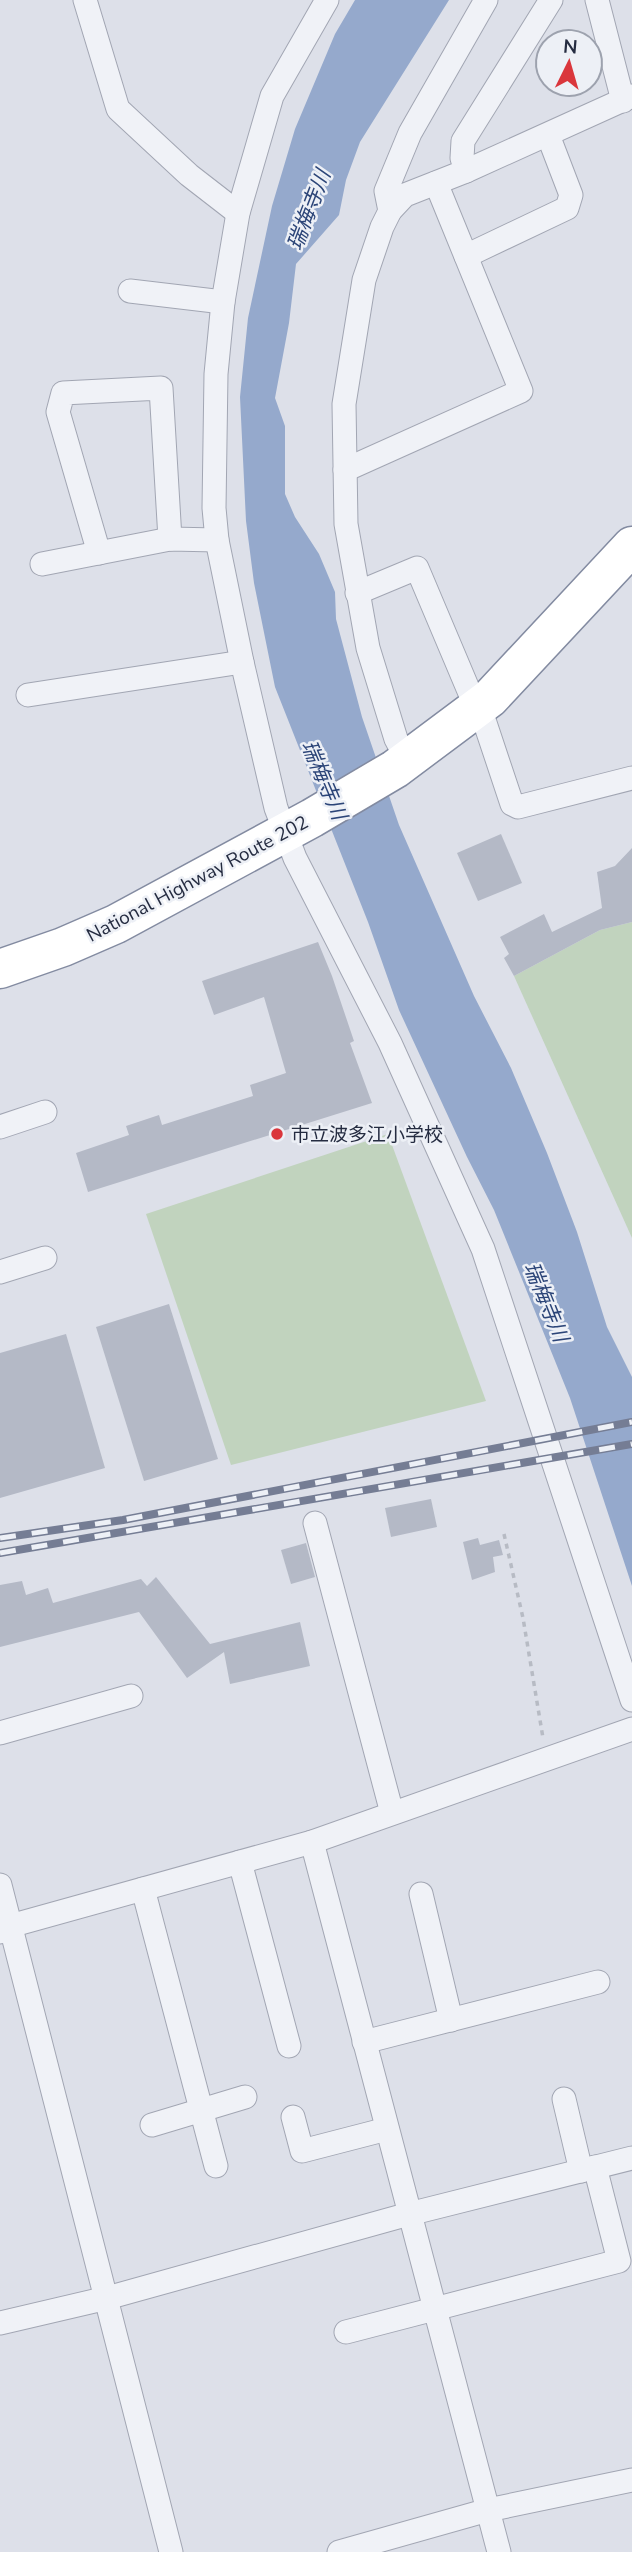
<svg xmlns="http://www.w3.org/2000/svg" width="632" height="2552" viewBox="0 0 632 2552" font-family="'Nunito Sans','Noto Sans JP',sans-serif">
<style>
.green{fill:#c1d3be}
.water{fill:#95a9cc}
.building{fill:#b4b9c6}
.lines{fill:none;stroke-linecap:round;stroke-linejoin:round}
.minor-casing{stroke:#a2a6b3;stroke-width:25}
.trunk-casing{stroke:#838ba1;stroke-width:41}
.path{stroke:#b7bbc4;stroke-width:3.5;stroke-dasharray:5 5;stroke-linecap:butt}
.minor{stroke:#f0f2f7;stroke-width:23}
.trunk{stroke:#fff;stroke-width:38}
.rail-casing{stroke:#757d94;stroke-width:8}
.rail{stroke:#edf0f6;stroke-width:5;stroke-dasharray:16;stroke-linecap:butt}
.poi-dot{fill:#da363c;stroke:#edf0f6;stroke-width:2.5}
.labels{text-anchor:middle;stroke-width:5;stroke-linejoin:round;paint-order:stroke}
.street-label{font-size:19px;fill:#252c41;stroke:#edf0f6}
.poi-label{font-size:19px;fill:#252c41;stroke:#edf0f6;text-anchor:start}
.water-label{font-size:21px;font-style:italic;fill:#2c4578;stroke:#edf0f6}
</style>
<rect width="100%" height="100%" fill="#dde0e9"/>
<!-- green -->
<g class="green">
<polygon points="632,922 632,1238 514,976 600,930"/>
<polygon points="388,1134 486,1401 231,1465 146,1214"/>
</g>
<!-- water -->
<polygon class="water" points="355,0 449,0 360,142 346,180 339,215 296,264 289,323 275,398 285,426 285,494 295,517 319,554 335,592 336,619 362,717 399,825 474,996 511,1068 547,1153 577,1232 607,1327 632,1377 632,1586 570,1398 494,1210 467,1157 399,1010 368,922 275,687 254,583 246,521 240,397 248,318 272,206 295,129 335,34"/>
<!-- building -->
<g class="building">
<polygon points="501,834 522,883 478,901 457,853"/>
<polygon points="632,848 632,922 600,930 514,976 504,958 509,954 500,937 544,914 552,932 602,908 597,872 615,866"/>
<polygon points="318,942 332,976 354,1041 350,1043 372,1103 88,1192 76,1153 129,1135 126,1126 159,1115 162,1125 253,1096 250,1085 286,1073 264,997 214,1015 202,981"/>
<polygon points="169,1304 218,1459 144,1481 96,1327"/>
<polygon points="66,1334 105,1468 0,1498 0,1353"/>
<polygon points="431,1499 437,1527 391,1537 385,1508"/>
<polygon points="478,1538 480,1545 499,1540 503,1555 493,1557 495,1572 472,1580 463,1542"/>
<polygon points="306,1543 315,1577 291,1584 281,1550"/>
<polygon points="156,1577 210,1644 300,1622 310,1666 230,1684 224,1652 187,1678 139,1612 0,1647 0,1585 22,1581 26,1595 48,1588 53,1603 141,1579 147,1586"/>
</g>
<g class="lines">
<!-- minor casing -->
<g class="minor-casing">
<g id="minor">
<polyline points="85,0 118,109 189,175 238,213"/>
<polyline points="327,0 272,96 238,213 223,302 216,374 214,508 217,540 242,662 276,808 295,858 390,1043 483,1249 632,1700"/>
<polyline points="597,0 623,101"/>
<polyline points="466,171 462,158 463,141 551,0"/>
<polyline points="390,211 386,191 410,133 486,0"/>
<polyline points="466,256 567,208 571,195 548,135"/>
<polyline points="130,291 223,302"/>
<polyline points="345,470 521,391 436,183"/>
<polyline points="99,553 58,412 63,393 161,388 170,539"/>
<polyline points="42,564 170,539 217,540"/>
<polyline points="357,593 417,568 477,710 484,720 512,804 518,807 632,778"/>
<polyline points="28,695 242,662"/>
<polyline points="407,760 396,739 368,648 346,524 344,404 364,280 382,227 390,211 405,195 466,171 632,96"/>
<polyline points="0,1127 45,1112"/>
<polyline points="0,1272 45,1258"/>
<polyline points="315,1523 392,1813"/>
<polyline points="0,1733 131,1696"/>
<polyline points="312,1842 499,2552"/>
<polyline points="240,1862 289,2046"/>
<polyline points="0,1885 171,2552"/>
<polyline points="143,1889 216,2166"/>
<polyline points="421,1894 451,2020"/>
<polyline points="0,1932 10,1926 312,1842 632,1729"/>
<polyline points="364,2042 598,1982"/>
<polyline points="564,2099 581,2171"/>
<polyline points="293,2117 302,2151 387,2129"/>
<polyline points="152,2125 245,2097"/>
<polyline points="0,2323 107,2298 409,2214 632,2158"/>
<polyline points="346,2332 619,2261 595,2167"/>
<polyline points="339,2552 488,2510 632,2480"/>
</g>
</g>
<!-- trunk casing -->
<g class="trunk-casing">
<polyline id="trunk" points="0,969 63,947 116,924 312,818 395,769 490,698 632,546"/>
</g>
<!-- path -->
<polyline class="path" points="504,1534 523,1618 543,1738"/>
<!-- minor -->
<use href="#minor" class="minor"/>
<!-- trunk -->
<use href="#trunk" class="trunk"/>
<!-- rail casing -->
<g class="rail-casing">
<g id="rail">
<polyline points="0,1538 123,1520 632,1422"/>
<polyline points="0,1553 632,1444"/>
</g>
</g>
<!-- rail -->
<use href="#rail" class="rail"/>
</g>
<!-- markers -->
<circle class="poi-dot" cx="277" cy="1134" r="7"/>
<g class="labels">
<!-- street labels -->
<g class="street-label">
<text transform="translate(197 878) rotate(-28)" y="7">National Highway Route 202</text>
</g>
<!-- poi labels -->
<g class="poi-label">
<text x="291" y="1141">市立波多江小学校</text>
</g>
<!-- water labels -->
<g class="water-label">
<text transform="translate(309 210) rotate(-69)" y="7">瑞梅寺川</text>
<text transform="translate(324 780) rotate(67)" y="7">瑞梅寺川</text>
<text transform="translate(546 1302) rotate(68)" y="7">瑞梅寺川</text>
</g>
</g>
<!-- north arrow -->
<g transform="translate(569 63) rotate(5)"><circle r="33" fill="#edf0f6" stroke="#9da2ae" stroke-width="2"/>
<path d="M0-5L12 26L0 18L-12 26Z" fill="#da363c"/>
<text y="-10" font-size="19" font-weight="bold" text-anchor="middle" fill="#252c41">N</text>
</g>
</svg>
